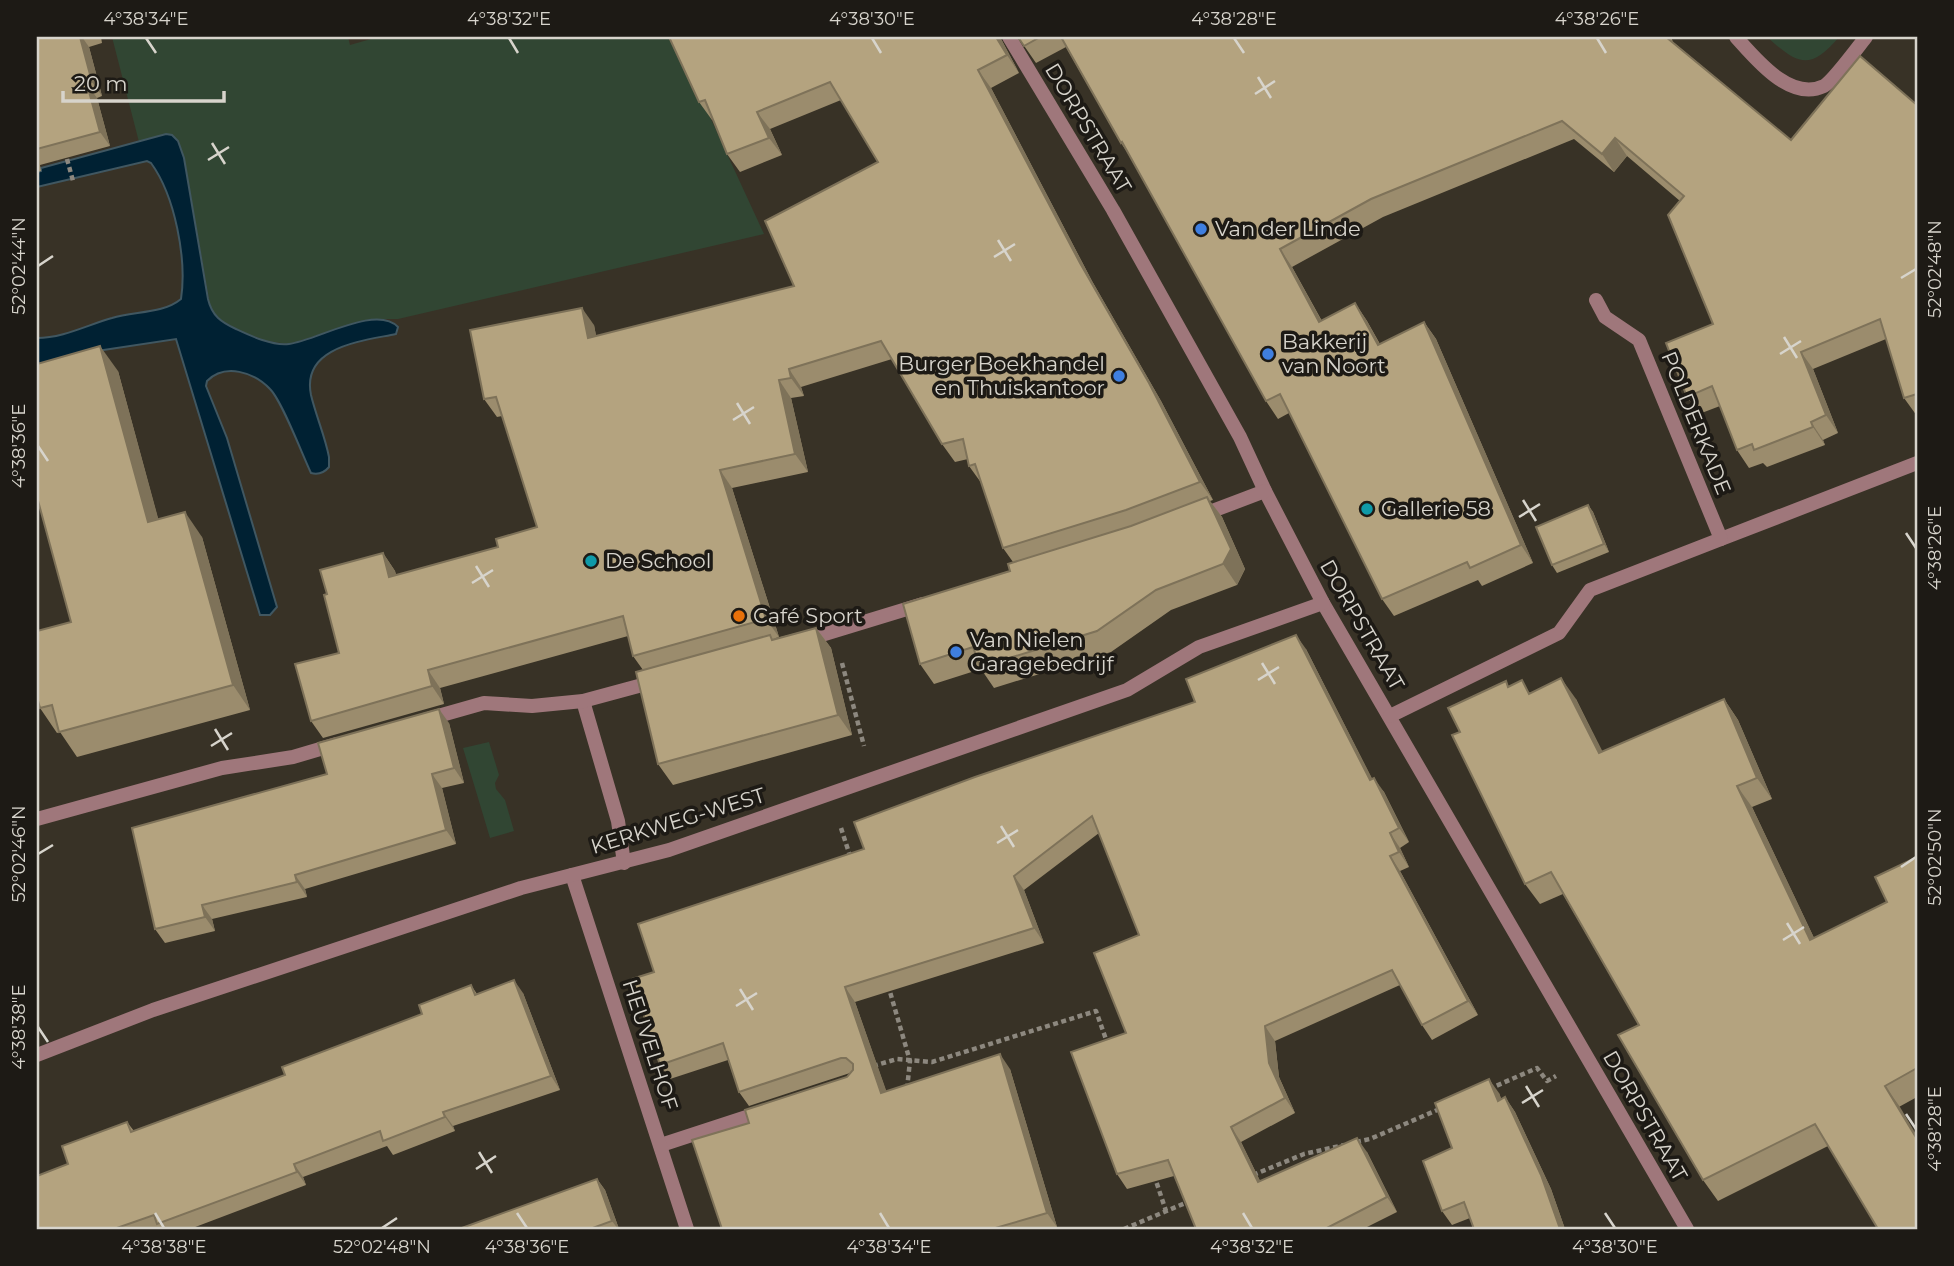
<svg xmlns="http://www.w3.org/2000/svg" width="1954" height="1266" viewBox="0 0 1954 1266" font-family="Montserrat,sans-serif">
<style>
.grass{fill:#314633}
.water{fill:#002133;stroke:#405761;stroke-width:2}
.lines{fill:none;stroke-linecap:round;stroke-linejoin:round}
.path{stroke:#8d887f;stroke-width:4.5;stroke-dasharray:5 3.5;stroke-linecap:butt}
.service{stroke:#9f777b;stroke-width:14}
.minor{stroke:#9f777b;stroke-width:14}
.wall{fill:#9b8c6d}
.shaded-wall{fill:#7e7259}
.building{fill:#b4a37f;stroke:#7e7259;stroke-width:2}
.ticks{fill:none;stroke:#d7d4cc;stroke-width:2.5}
.shop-dot{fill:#3f7fe0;stroke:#1d1a15;stroke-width:2.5}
.culture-dot{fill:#0f9aa8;stroke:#1d1a15;stroke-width:2.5}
.food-dot{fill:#e8710a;stroke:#1d1a15;stroke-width:2.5}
.labels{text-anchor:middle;stroke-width:7;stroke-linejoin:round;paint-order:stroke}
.street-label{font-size:21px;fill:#d7d4cc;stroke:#1d1a15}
.poi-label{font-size:21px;fill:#d7d4cc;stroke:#1d1a15;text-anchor:start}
.neatline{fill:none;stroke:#d7d4cc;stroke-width:2.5}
.ticks-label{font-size:18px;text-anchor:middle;fill:#d7d4cc}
</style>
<rect width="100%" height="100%" fill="#383226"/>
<!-- grass -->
<g class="grass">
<polygon points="112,37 348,37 350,45 378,37 673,37 764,234 398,319 370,319 289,344 267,341 243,332 215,317 211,310 184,158 178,141 172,135 139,142"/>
<path d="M1767 37H1839C1810 71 1798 65 1767 37Z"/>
<polygon points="489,742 499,775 495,783 496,789 505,800 514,831 490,838 463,748"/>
</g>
<!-- water -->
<path class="water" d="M166 134 172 135 178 141 184 158 208 299C212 316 221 322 236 329 251 336 272 346 289 344 316 341 376 304 398 327L396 334C363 341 301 346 311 395 316 416 325 436 329 457V467C324 473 319 475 311 473 302 454 282 401 270 389 254 372 225 363 207 381L206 386 227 438 277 607 270 615H260L176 339 77 354 37 368V338C63 338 87 325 112 318 134 311 163 314 181 299 187 259 175 196 151 163L147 161 37 187V172L41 171V168Z"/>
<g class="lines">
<!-- path -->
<g class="path">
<polyline points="67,159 73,181"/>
<polyline points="842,663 864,746"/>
<polyline points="841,828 851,859"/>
<polyline points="888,985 910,1061 907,1089"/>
<polyline points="873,1066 897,1059 932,1062 1096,1011 1108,1045"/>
<polyline points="1489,1089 1537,1068 1547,1081 1556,1076"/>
<polyline points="1356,1142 1370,1139 1442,1108"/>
<polyline points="1154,1175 1166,1211"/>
<polyline points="1253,1175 1304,1154 1344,1145"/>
<polyline points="1124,1229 1190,1201"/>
</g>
<!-- service -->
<polyline class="service" points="661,1145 762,1112"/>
<!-- minor -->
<g class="minor">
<polyline points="1009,37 1113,210 1240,437 1265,491 1323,603 1687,1229"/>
<path d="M1736 37C1756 59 1790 102 1824 86 1833 81 1858 47 1866 37"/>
<polyline points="1199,516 1265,491"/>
<polyline points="1721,539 1917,463"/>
<polyline points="805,640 923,604"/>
<polyline points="583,701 618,821 624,863"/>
<polyline points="1390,716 1559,633 1590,590 1721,539 1639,340 1605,317 1596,300"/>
<polyline points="424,720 484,703 532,706 583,701 657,681"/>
<polyline points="37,819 222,768 293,757 337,744"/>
<polyline points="572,875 687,1229"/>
<polyline points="37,1055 153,1010 521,888 669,850 1127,690 1199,647 1323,603"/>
</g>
</g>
<!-- wall -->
<g class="wall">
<polygon points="37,37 101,37 102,43 89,47 102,96 97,98 110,146 40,165 41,171 37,172"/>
<polygon points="669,37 1000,37 1019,73 991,88 1092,281 1161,401 1213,500 1210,501 1222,517 1245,569 1237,585 1171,610 1111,652 994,688 981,669 934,684 920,664 1010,571 1013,562 1003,548 982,484 969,466 968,459 955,462 942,444 892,359 801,387 804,396 791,398 808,472 732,488 779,637 773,639 816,628 831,648 852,735 673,785 658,764 643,670 633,656 628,636 440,688 444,704 323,738 311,721 339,653 327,594 383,553 395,571 396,575 498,547 537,527 502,416 497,417 484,399 594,325 596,336 794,286 878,162 841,100 770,129 782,155 740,172 727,154 713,119 712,120 699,102"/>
<polygon points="1018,37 1671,37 1673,42 1791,140 1917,105 1917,416 1904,398 1886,339 1813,369 1838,433 1823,440 1825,445 1767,467 1763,463 1749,468 1737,450 1720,406 1699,414 1687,397 1713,324 1680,201 1627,156 1614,172 1574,139 1383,217 1292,267 1322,321 1355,303 1367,321 1380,344 1424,322 1436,339 1533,563 1482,586 1478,580 1394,616 1382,599 1289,413 1278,419 1266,401 1132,159 1121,143 1066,47 1036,63"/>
<polygon points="118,371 158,519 202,537 250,710 77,757 60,732 57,733 40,708 71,622"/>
<polygon points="1588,505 1593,512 1609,552 1557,573 1552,565"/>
<polygon points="1306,649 1372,779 1384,792 1409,842 1400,848 1409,867 1400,871 1478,1015 1432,1040 1422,1025 1400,985 1275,1041 1279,1077 1295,1113 1241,1142 1260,1181 1367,1152 1397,1212 1363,1229 1196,1229 1174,1176 1127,1189 1117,1174 1126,1033 1139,935 1099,833 1024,890 1044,943 855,1002 886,1091 1010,1069 1057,1227 1051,1229 722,1229 749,1123 847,1077 850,1073 749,1106 739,1092 728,1060 670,1079 660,1065 654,972 864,849 1195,702"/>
<polygon points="1509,686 1531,693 1576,699 1602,752 1724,699 1738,720 1772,799 1752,807 1814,938 1887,902 1917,857 1917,1097 1828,1146 1718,1201 1703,1180 1639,1025 1563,894 1540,904 1525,884 1460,732"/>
<polygon points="449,723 464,783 442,788 456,844 305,889 307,897 212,919 215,931 165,943 155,929 327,774"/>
<polygon points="471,985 477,994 523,993 560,1090 453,1126 455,1131 393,1155 387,1146 303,1177 306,1185 190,1229 37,1229 68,1164 127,1122 134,1131 285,1075 422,1014"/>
<polygon points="1499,1093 1501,1099 1505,1097 1515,1112 1551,1189 1565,1229 1474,1229 1470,1218 1452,1225 1442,1211 1452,1148"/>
<polygon points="597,1179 605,1190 619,1229 459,1229"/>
</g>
<!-- shaded-wall -->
<g class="shaded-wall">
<polygon points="80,37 82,37 89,47 102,96 92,82"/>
<polygon points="996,37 1000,37 1019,73 1007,55"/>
<polygon points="978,70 991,88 1092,281 1161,401 1213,500 1200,482 1080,263"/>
<polygon points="87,84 97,98 110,146 100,132"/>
<polygon points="757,112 770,129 782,155 769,138"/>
<polygon points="1615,138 1627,156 1614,172 1602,154"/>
<polygon points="1280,249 1292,267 1332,340 1319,322"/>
<polygon points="1355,303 1367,321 1390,363 1378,345"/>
<polygon points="582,308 594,325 600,356 588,338"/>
<polygon points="1424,322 1436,339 1533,563 1521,545"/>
<polygon points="100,346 118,371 166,547 148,522"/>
<polygon points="1801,352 1813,369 1838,433 1826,415"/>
<polygon points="789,369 801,387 804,396 791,378"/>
<polygon points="779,380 791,398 808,472 795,454"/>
<polygon points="1811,422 1823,440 1825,445 1813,427"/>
<polygon points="720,470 732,488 779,637 766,619"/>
<polygon points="1207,497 1222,517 1245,569 1237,585 1223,564"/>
<polygon points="1588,505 1593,512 1609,552 1604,544"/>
<polygon points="185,512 202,537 250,710 233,685"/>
<polygon points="383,553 395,571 401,595 389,577"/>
<polygon points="816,628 831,648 852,735 838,715"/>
<polygon points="1296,635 1306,649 1380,794 1370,780"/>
<polygon points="428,670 440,688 444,704 432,686"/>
<polygon points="1561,678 1576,699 1614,774 1599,753"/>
<polygon points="1724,699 1738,720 1772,799 1757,778"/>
<polygon points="439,709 449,723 464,783 454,768"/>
<polygon points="432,774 442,788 456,844 446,830"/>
<polygon points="1374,778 1384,792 1409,842 1399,828"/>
<polygon points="1737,786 1752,807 1825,961 1810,940"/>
<polygon points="1390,833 1400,848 1409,867 1399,852"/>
<polygon points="1390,856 1400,871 1478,1015 1468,1001"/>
<polygon points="295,875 305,889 307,897 297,882"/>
<polygon points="1014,876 1024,890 1044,943 1034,928"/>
<polygon points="202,905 212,919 215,931 205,917"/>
<polygon points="514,980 523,993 560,1090 551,1076"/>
<polygon points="845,987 855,1002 892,1107 881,1093"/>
<polygon points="1265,1026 1275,1041 1279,1077 1295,1113 1285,1098 1269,1063"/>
<polygon points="1000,1054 1010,1069 1057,1227 1047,1213"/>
<polygon points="1489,1079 1499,1093 1508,1115 1498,1101"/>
<polygon points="1885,1086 1900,1107 1917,1136 1917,1139"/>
<polygon points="1505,1097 1515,1112 1551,1189 1565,1229 1560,1229"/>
<polygon points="443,1112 453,1126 455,1131 445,1117"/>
<polygon points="1231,1127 1241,1142 1268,1197 1258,1182"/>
<polygon points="1357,1138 1367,1152 1397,1212 1387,1197"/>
<polygon points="294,1164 303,1177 306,1185 297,1172"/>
<polygon points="597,1179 605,1190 619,1229 618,1229 612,1221"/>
</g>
<!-- building -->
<g class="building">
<polygon points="37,37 80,37 92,82 87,84 100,132 37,149"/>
<polygon points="669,37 996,37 1007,55 978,70 1080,263 1149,383 1200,482 1126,510 1003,548 975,464 969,466 963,439 942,444 881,341 789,369 791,378 779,380 795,454 720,470 766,619 633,656 623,616 428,670 432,686 311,721 295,664 339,653 324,595 327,594 320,570 383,553 389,577 498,547 496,539 537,527 496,397 484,399 470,330 582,308 588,338 794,286 765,221 878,162 830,82 757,112 769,138 727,154 705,100 699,102"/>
<polygon points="1018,37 1040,37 1024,46"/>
<polygon points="1061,37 1666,37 1791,140 1860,56 1917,105 1917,394 1904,398 1880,319 1801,352 1826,415 1811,422 1813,427 1754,450 1752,444 1737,450 1712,386 1687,397 1666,343 1713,324 1668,215 1684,196 1615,138 1602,154 1562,121 1371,199 1280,249 1319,322 1355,303 1378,345 1424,322 1521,545 1470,568 1467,562 1382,599 1280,394 1266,401 1122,142 1121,143"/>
<polygon points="100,346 148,522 185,512 233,685 59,732 52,705 40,708 37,697 37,631 71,622 37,497 37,364"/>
<polygon points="1207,497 1231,549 1223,564 1156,590 1097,631 980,667 973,647 920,664 903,604 1010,571 1008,564 1131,526"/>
<polygon points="1588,505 1604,544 1552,565 1536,527"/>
<polygon points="816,628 838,715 658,764 636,672 770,635 772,640"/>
<polygon points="1296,635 1370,780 1374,778 1399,828 1390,833 1399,852 1390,856 1468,1001 1422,1025 1392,970 1265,1026 1269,1063 1285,1098 1231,1127 1258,1182 1357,1138 1387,1197 1325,1229 1196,1229 1168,1160 1117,1174 1071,1052 1126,1033 1094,953 1139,935 1092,816 1014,876 1034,928 845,987 881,1093 1000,1054 1047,1213 992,1229 722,1229 692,1140 749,1123 745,1110 847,1077 853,1070 853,1064 846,1058 841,1058 739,1092 723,1043 660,1065 632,979 654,972 638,924 864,849 854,822 975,777 1195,702 1186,679"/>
<polygon points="1561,678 1599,753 1724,699 1757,778 1737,786 1810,940 1887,902 1875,877 1917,857 1917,1068 1885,1086 1917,1139 1917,1229 1878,1229 1815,1124 1703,1180 1618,1035 1639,1025 1551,872 1525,884 1452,735 1460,732 1448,708 1506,681 1508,687 1522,680 1529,694"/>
<polygon points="439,709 454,768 432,774 446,830 295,875 297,882 202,905 205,917 155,929 132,828 327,774 318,743"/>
<polygon points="514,980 551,1076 443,1112 445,1117 383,1141 380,1131 294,1164 297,1172 157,1224 154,1215 114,1229 37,1229 37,1176 68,1164 62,1146 127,1122 131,1132 285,1075 282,1067 422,1014 419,1005 471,985 475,995"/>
<polygon points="1489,1079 1498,1101 1505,1097 1541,1175 1560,1229 1474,1229 1464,1202 1442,1211 1423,1161 1452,1148 1435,1103"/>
<polygon points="597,1179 612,1221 590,1229 459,1229"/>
</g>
<!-- ticks -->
<path class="ticks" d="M146 38 156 53M509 38 518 53M872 38 881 53M1234 38 1244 53M1597 38 1606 53M1258 77 1271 98M1255 94 1275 81M212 143 225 164M208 160 229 147M998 240 1011 261M994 257 1015 244M38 266 53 256M1901 278 1916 269M1784 337 1797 358M1780 354 1801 341M737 403 750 424M733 420 754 407M38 446 48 461M1523 500 1536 521M1519 517 1540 504M1906 533 1916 548M476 566 489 587M472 583 493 570M1262 663 1275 684M1258 680 1279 667M215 729 228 750M211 746 232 733M1001 826 1014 847M997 843 1018 830M38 854 53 845M1901 867 1916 857M1787 923 1800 944M1783 940 1804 927M740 989 753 1010M736 1006 757 993M38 1027 48 1042M1526 1086 1539 1107M1522 1103 1543 1090M1906 1114 1916 1129M479 1152 492 1173M476 1169 496 1156M155 1213 164 1228M517 1213 527 1228M880 1213 889 1228M1243 1213 1252 1228M1605 1213 1615 1228M382 1228 397 1218"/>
<!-- markers -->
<g class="shop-dot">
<circle cx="1201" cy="229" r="7"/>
<circle cx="1268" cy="354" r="7"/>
<circle cx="1119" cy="376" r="7"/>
<circle cx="956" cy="652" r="7"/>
</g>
<g class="culture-dot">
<circle cx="1367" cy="509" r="7"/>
<circle cx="591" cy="561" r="7"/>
</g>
<circle class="food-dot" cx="739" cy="616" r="7"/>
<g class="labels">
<!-- street labels -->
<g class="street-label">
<text transform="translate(1088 128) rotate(59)" y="7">DORPSTRAAT</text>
<text transform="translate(1696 423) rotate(68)" y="7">POLDERKADE</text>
<text transform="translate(1362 625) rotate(60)" y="7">DORPSTRAAT</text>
<text transform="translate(678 821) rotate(-17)" y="7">KERKWEG-WEST</text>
<text transform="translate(650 1045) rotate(72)" y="7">HEUVELHOF</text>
<text transform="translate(1645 1116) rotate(60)" y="7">DORPSTRAAT</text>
</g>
<!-- poi labels -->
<g class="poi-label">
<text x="1215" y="236">Van der Linde</text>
<text x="1282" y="349">Bakkerij<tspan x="1282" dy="24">van Noort</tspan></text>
<text x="1105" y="371" text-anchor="end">Burger Boekhandel<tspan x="1105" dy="24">en Thuiskantoor</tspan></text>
<text x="1381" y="516">Gallerie 58</text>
<text x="605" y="568">De School</text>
<text x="753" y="623">Café Sport</text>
<text x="970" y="647">Van Nielen<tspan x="970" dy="24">Garagebedrijf</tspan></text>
</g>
</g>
<!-- border -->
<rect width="1954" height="1266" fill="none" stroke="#1d1a15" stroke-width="77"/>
<!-- scale -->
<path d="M63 91v10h161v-10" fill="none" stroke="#d7d4cc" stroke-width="3.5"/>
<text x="74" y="91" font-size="21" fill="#d7d4cc" stroke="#1d1a15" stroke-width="5" paint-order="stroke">20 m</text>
<rect x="38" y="38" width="1878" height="1190" class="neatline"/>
<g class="ticks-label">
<text x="146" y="25">4°38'34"E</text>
<text x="509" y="25">4°38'32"E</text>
<text x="872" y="25">4°38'30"E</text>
<text x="1234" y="25">4°38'28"E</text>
<text x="1597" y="25">4°38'26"E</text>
<text transform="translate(19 266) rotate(-90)" y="6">52°02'44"N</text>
<text transform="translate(1935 269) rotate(-90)" y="6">52°02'48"N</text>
<text transform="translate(19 446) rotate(-90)" y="6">4°38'36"E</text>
<text transform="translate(1935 548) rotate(-90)" y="6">4°38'26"E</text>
<text transform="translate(19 854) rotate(-90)" y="6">52°02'46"N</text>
<text transform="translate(1935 857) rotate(-90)" y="6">52°02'50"N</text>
<text transform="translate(19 1027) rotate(-90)" y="6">4°38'38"E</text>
<text transform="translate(1935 1129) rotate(-90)" y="6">4°38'28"E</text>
<text x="164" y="1253">4°38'38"E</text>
<text x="382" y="1253">52°02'48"N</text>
<text x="527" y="1253">4°38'36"E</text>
<text x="889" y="1253">4°38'34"E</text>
<text x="1252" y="1253">4°38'32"E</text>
<text x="1615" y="1253">4°38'30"E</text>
</g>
</svg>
